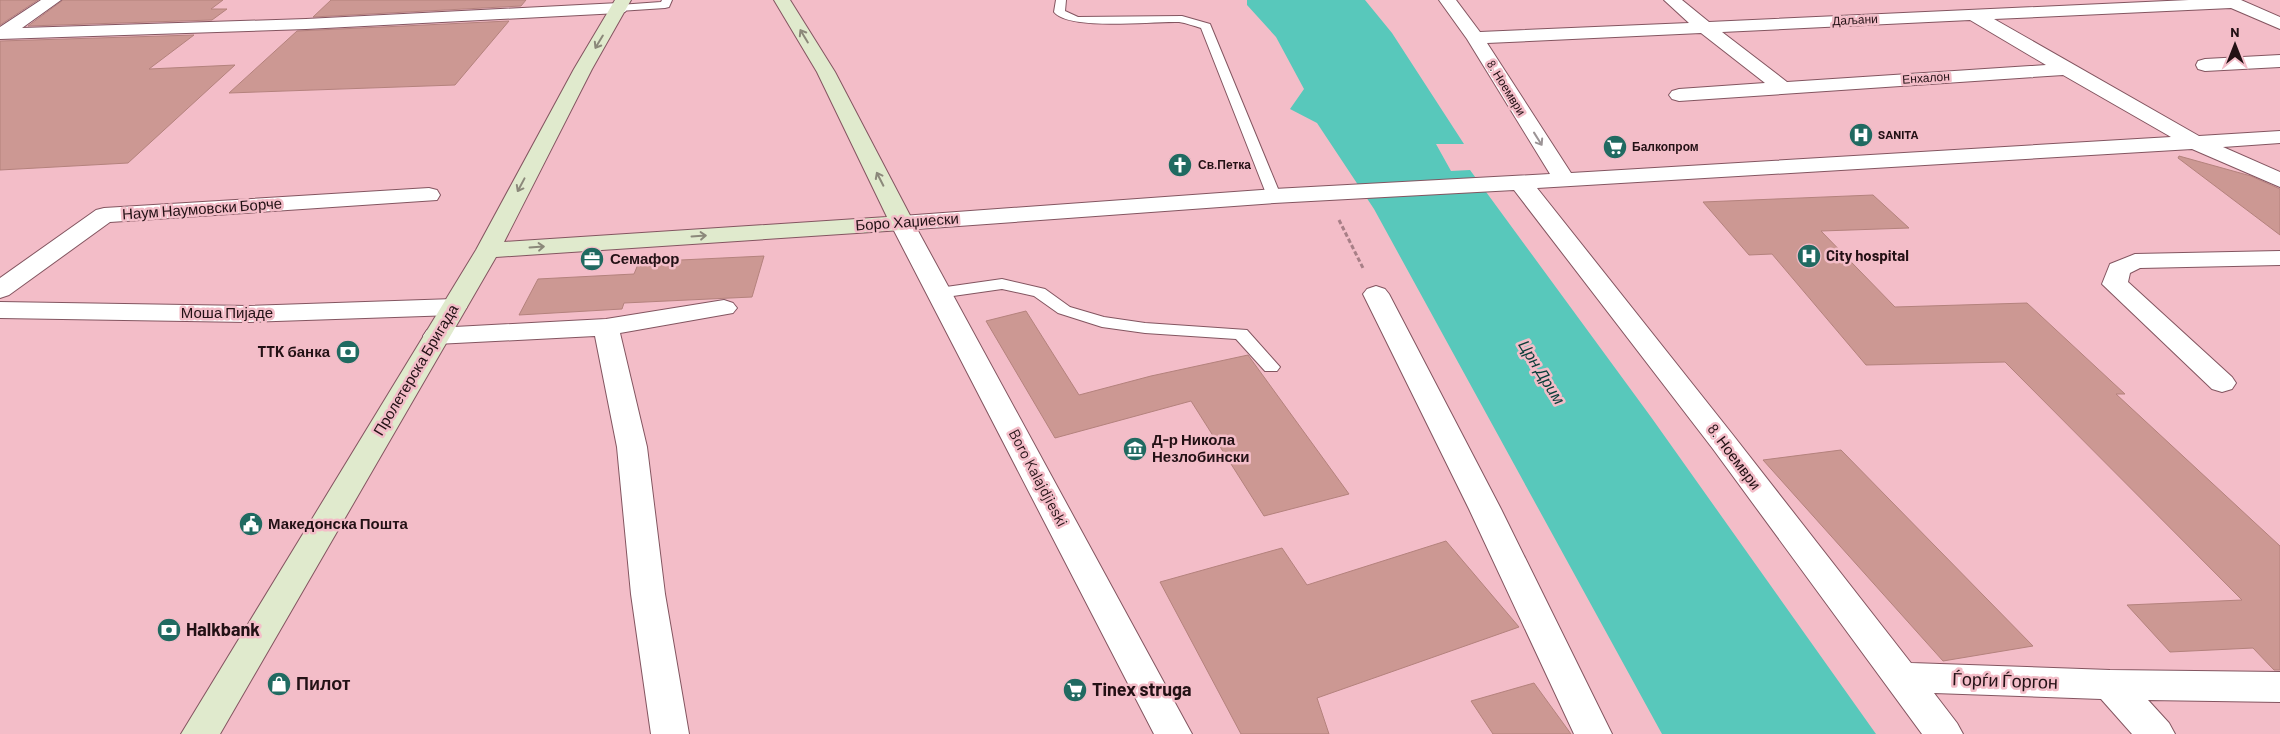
<svg xmlns="http://www.w3.org/2000/svg" width="2280" height="734" viewBox="0 0 2280 734" font-family="Barlow,sans-serif">
<style>
.water{fill:#58c8bb}
.building{fill:#cc9893;stroke:#b4827d}
.lines{fill:none;stroke-linecap:round;stroke-linejoin:round}
.lane-casing{stroke:#835560;stroke-width:2}
.street-casing{stroke:#835560;stroke-width:2}
.secondary-casing{stroke:#835560;stroke-width:2}
.path{stroke:#a87f87;stroke-width:3;stroke-dasharray:4.5 2.5;stroke-linecap:butt}
.lane{fill:#fff;fill-rule:evenodd}
.street{fill:#fff;fill-rule:evenodd}
.secondary{fill:#e0eacd;fill-rule:evenodd}
.oneway{stroke:#8b887a}
.oneway2{stroke:#9c9496}
.labels{text-anchor:middle;stroke-width:5;stroke-linejoin:round;paint-order:stroke}
.far-street-label{font-size:12px;fill:#231115;stroke:#f3bdc8}
.far-poi-label{font-size:12px;font-weight:bold;fill:#231115;stroke:#f3bdc8;text-anchor:start}
.street-label{font-size:15px;fill:#231115;stroke:#f3bdc8}
.poi-label{font-size:15px;font-weight:bold;fill:#231115;stroke:#f3bdc8;text-anchor:start}
.water-label{font-size:16px;font-style:italic;fill:#083d38;stroke:#f3bdc8}
.near-poi-label{font-size:18px;font-weight:bold;fill:#231115;stroke:#f3bdc8;text-anchor:start}
.near-street-label{font-size:18px;fill:#231115;stroke:#f3bdc8}
</style>
<rect width="100%" height="100%" fill="#f3bdc8"/>
<!-- water -->
<polygon class="water" points="1247,0 1365,0 1392,33 1464,144 1436,144 1451,171 1470,170 1651,417 1876,734 1662,734 1374,209 1317,123 1290,109 1304,89 1276,37 1247,5"/>
<!-- building -->
<g class="building">
<polygon points="0,0 38,0 0,25"/>
<polygon points="63,0 223,0 211,9 227,9 212,20 28,26"/>
<polygon points="331,0 526,0 521,6 313,17"/>
<polygon points="509,21 455,85 229,93 297,31"/>
<polygon points="194,35 149,69 235,65 128,163 0,170 0,41"/>
<polygon points="2179,156 2251,176 2280,189 2280,235 2178,158"/>
<polygon points="1873,195 1909,228 1821,231 1895,307 2027,303 2125,394 2116,394 2280,546 2280,670 2274,670 2253,648 2170,652 2127,605 2242,600 2005,362 1866,365 1772,254 1749,255 1703,202"/>
<polygon points="764,256 752,297 624,303 622,309 519,315 538,279 634,274 639,262"/>
<polygon points="1026,311 1079,395 1151,376 1248,355 1349,494 1264,516 1191,401 1055,438 986,321"/>
<polygon points="1841,450 2033,646 1943,661 1763,460"/>
<polygon points="1446,541 1519,627 1317,698 1329,734 1241,734 1160,582 1282,548 1307,585"/>
<polygon points="1534,683 1571,734 1493,734 1471,701"/>
</g>
<g class="lines">
<!-- lane casing -->
<g class="lane-casing">
<g id="lane">
<polygon points="662,0 672,0 669,7 665,8 619,11 614,8 619,5 661,2"/>
<path d="M1056 0H1066L1065 11 1078 17 1182 16 1210 24 1281 196 1279 199H1269L1267 196 1201 28C1194 26 1186 23 1179 22 1152 21 1069 31 1054 12Z"/>
<polygon points="1002,279 1045,289 1070,307 1104,317 1145,323 1247,330 1280,367 1277,371 1265,371 1236,339 1145,333 1102,327 1058,313 1034,296 1002,289 939,298 933,296 931,293 933,290 939,288"/>
</g>
</g>
<!-- street casing -->
<g class="street-casing">
<g id="street">
<polygon points="41,0 61,0 22,28 306,19 619,3 625,4 628,8 625,12 619,13 306,29 0,39 0,27"/>
<path d="M1439 0H1456L1480 32 1689 23 1664 0H1682L1709 22 2189 0H2241L2280 17V29L2231 8 1994 19 2199 136 2280 131V143L2223 147 2280 172V187L2192 149 1537 188 1733 435 1911 663 2110 670 2280 672V702L2148 700 2169 723 2175 734H2132L2101 699 1934 693 1957 723 1963 734H1922L1713 449 1514 190 1274 203 917 229 1192 734H1154L890 223 894 218 902 216 1274 189 1550 174 1467 39ZM1970 20 2046 65 1787 82 1722 32ZM1701 33 1765 83 1679 89 1672 91 1669 95 1672 99 1679 101 2063 75 2171 137 1571 173 1487 43Z"/>
<polygon points="2280,55 2280,67 2205,71 2198,69 2196,65 2198,61 2205,59"/>
<polygon points="429,188 437,190 440,195 437,200 110,222 9,295 0,298 0,278 96,210 104,208"/>
<polygon points="2280,251 2280,265 2140,268 2130,273 2128,282 2232,377 2236,383 2232,389 2222,392 2212,389 2102,284 2110,264 2135,254"/>
<polygon points="1376,286 1385,289 1389,294 1501,509 1612,734 1574,734 1469,509 1363,294 1367,289"/>
<polygon points="454,299 463,302 467,307 463,312 454,315 248,322 0,318 0,302 248,306"/>
<polygon points="724,300 733,303 737,308 733,313 620,333 647,447 665,594 689,734 651,734 631,594 617,447 595,336 436,344 427,342 423,336 427,330 436,328 606,319"/>
</g>
</g>
<!-- secondary casing -->
<g class="secondary-casing">
<polygon id="secondary" points="615,0 631,0 592,69 504,242 887,217 817,72 774,0 790,0 835,72 914,223 910,228 902,230 496,257 220,734 181,734 476,250 574,69"/>
</g>
<!-- path -->
<polyline class="path" points="1339,220 1363,268"/>
<!-- lane -->
<use href="#lane" class="lane"/>
<!-- street -->
<use href="#street" class="street"/>
<!-- secondary -->
<use href="#secondary" class="secondary"/>
</g>
<!-- one-way arrows -->
<defs><path id="oneway-shaft" d="M-6 0H5M1.5-3L5.5 0L1.5 3" fill="none" stroke-width="1.6" stroke-linecap="round" stroke-linejoin="round" transform="scale(1.25)"/></defs>
<g class="oneway">
<use href="#oneway-shaft" transform="translate(804 36) rotate(-121)"/>
<use href="#oneway-shaft" transform="translate(599 42) rotate(121)"/>
<use href="#oneway-shaft" transform="translate(880 179) rotate(-117)"/>
<use href="#oneway-shaft" transform="translate(521 185) rotate(118)"/>
<use href="#oneway-shaft" transform="translate(699 236) rotate(-4)"/>
<use href="#oneway-shaft" transform="translate(537 247) rotate(-4)"/>
</g>
<use class="oneway2" href="#oneway-shaft" transform="translate(1538 139) rotate(58)"/>
<!-- icons -->
<defs>
<g id="hospital-disc" transform="scale(1.25)"><circle r="9.5" fill="#206a61" stroke="#f3bdc8"/><path d="M-5-5h3v3.5h4V-5h3V5h-3V1.5h-4V5h-3Z" fill="#fff"/></g>
<g id="supermarket-disc" transform="scale(1.25)"><circle r="9.5" fill="#206a61" stroke="#f3bdc8"/><path d="M-6-5.5h2.5l.6 2H6L4.5 2H-2.5L-4.4-4H-6ZM-1.5 3.2a1.3 1.3 0 1 0 .1 0ZM3 3.2a1.3 1.3 0 1 0 .1 0Z" fill="#fff"/></g>
<g id="church-disc" transform="scale(1.25)"><circle r="9.5" fill="#206a61" stroke="#f3bdc8"/><path d="M-1.2-6h2.4v3.5h3.3v2.4h-3.3V6h-2.4V-.1h-3.3v-2.4h3.3Z" fill="#fff"/></g>
<g id="office-disc" transform="scale(1.25)"><circle r="9.5" fill="#206a61" stroke="#f3bdc8"/><path d="M-6-3h4V-5.5h4V-3h4V5H-6ZM-1-4.5V-3h2v-1.5ZM-6 0V1H6V0Z" fill="#fff"/></g>
<g id="bank-disc" transform="scale(1.25)"><circle r="9.5" fill="#206a61" stroke="#f3bdc8"/><path d="M-6-4H6V4H-6ZM0-2.3a2.3 2.3 0 1 0 0 4.6a2.3 2.3 0 1 0 0-4.6Z" fill="#fff"/></g>
<g id="museum-disc" transform="scale(1.25)"><circle r="9.5" fill="#206a61" stroke="#f3bdc8"/><path d="M0-6L6-3V-2H-6V-3ZM-5-1h2V3h-2ZM-1-1h2V3h-2ZM3-1h2V3H3ZM-6 4H6V6H-6Z" fill="#fff"/></g>
<g id="civic-disc" transform="scale(1.25)"><circle r="9.5" fill="#206a61" stroke="#f3bdc8"/><path d="M-.6-6.5H3V-4.5H.6V-3L4-1V1h2V6H-6V1h2V-1L-.6-3ZM-1.2 2.5V6h2.4V2.5Z" fill="#fff"/></g>
<g id="shop-disc" transform="scale(1.25)"><circle r="9.5" fill="#206a61" stroke="#f3bdc8"/><path d="M-5-2.5h2.3a2.7 3.5 0 0 1 5.4 0H5L5.5 6h-11ZM-1.5-2.5h3a1.5 2.3 0 0 0-3 0Z" fill="#fff"/></g>
</defs>
<g fill-rule="evenodd">
<use href="#hospital-disc" x="1861" y="135"/>
<use href="#supermarket-disc" x="1615" y="147"/>
<use href="#church-disc" x="1180" y="165"/>
<use href="#hospital-disc" x="1809" y="256"/>
<use href="#office-disc" x="592" y="259"/>
<use href="#bank-disc" x="348" y="352"/>
<use href="#museum-disc" x="1135" y="449"/>
<use href="#civic-disc" x="251" y="524"/>
<use href="#bank-disc" x="169" y="630"/>
<use href="#shop-disc" x="279" y="684"/>
<use href="#supermarket-disc" x="1075" y="690"/>
</g>
<g class="labels">
<!-- far-street labels -->
<g class="far-street-label">
<text transform="translate(1855 20) rotate(-3)" y="4">Даљани</text>
<text transform="translate(1926 78) rotate(-4)" y="4">Енхалон</text>
<text transform="translate(1506 88) rotate(58)" y="4">8. Ноември</text>
</g>
<!-- far-poi labels -->
<g class="far-poi-label">
<text x="1878" y="139">SANITA</text>
<text x="1632" y="151">Балкопром</text>
<text x="1198" y="169">Св.Петка</text>
</g>
<!-- street labels -->
<g class="street-label">
<text transform="translate(202 209) rotate(-4)" y="5">Наум Наумовски Борче</text>
<text transform="translate(907 222) rotate(-4)" y="5">Боро Хаџиески</text>
<text x="227" y="318">Моша Пијаде</text>
<text transform="translate(416 370) rotate(-59)" y="5">Пролетерска Бригада</text>
<text transform="translate(1734 457) rotate(53)" y="5">8. Ноември</text>
<text transform="translate(1038 478) rotate(62)" y="5">Boro Kalajdjieski</text>
</g>
<!-- poi labels -->
<g class="poi-label">
<text x="1826" y="261">City hospital</text>
<text x="610" y="264">Семафор</text>
<text x="330" y="357" text-anchor="end">TTK банка</text>
<text x="1152" y="445">Д-р Никола<tspan x="1152" dy="17">Незлобински</tspan></text>
<text x="268" y="529">Македонска Пошта</text>
</g>
<!-- water labels -->
<g class="water-label">
<text transform="translate(1542 372) rotate(58)" y="6">Црн Дрим</text>
</g>
<!-- near-poi labels -->
<g class="near-poi-label">
<text x="186" y="636">Halkbank</text>
<text x="296" y="690">Пилот</text>
<text x="1092" y="696">Tinex struga</text>
</g>
<!-- near-street labels -->
<g class="near-street-label">
<text transform="translate(2005 681) rotate(2)" y="6">Ѓорѓи Ѓоргон</text>
</g>
</g>
<!-- north arrow -->
<g transform="translate(2235 45)" stroke="#f3bdc8" stroke-width="4" paint-order="stroke">
<path d="M0-4L9 19L0 12L-9 19Z" fill="#231115"/>
<text y="-8" font-size="14" font-weight="bold" text-anchor="middle" fill="#231115">N</text>
</g>
</svg>
